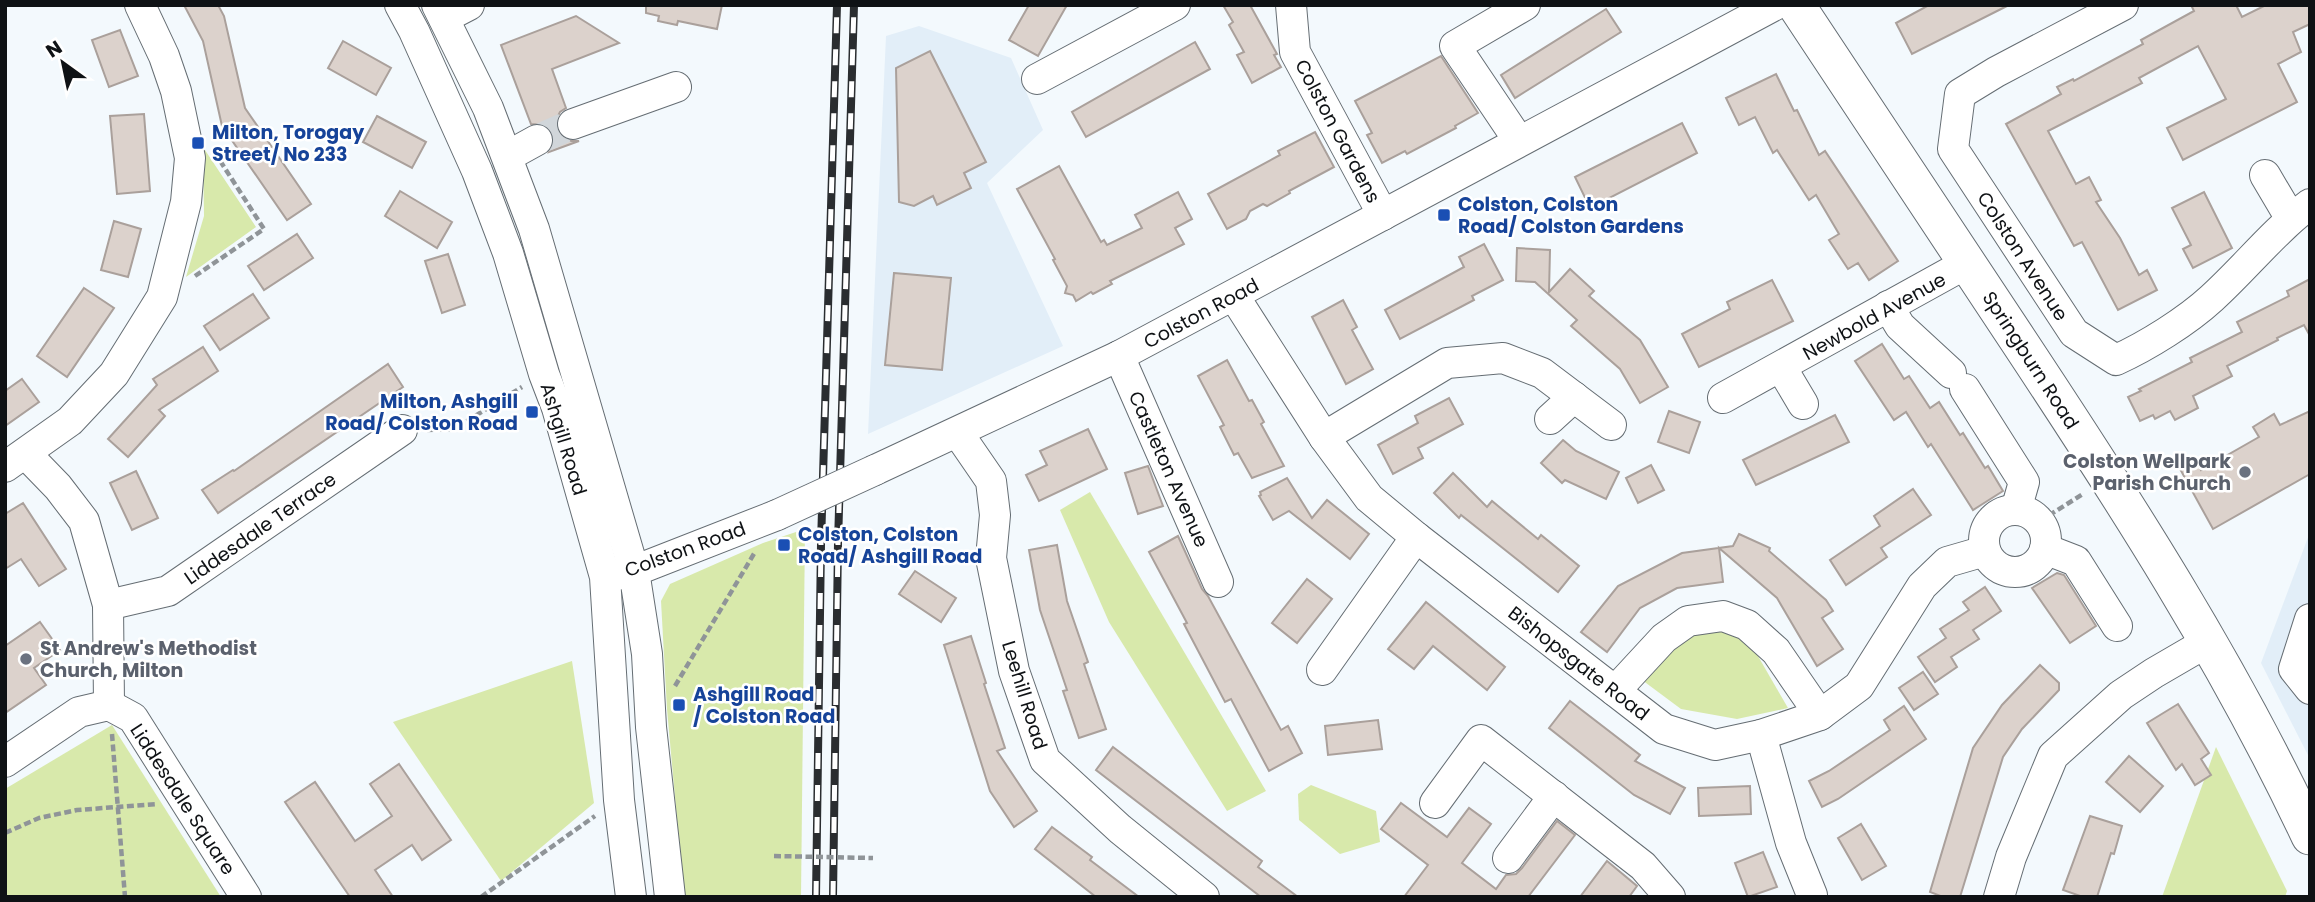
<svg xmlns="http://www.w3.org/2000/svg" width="2315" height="902" viewBox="0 0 2315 902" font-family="Poppins,sans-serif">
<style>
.built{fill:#e2eef8}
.green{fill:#d8e9ab}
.building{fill:#dcd2cc;stroke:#aaa09b;stroke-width:2}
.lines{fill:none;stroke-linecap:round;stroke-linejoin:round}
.minor-tunnel{stroke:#d1d6da;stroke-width:30;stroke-dasharray:30 15;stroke-linecap:butt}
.minor-casing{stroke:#656d73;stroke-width:32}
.major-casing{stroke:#656d73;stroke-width:39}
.path{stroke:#8f9498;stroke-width:4.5;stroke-dasharray:7 3.5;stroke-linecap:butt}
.minor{stroke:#fff;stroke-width:30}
.major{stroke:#fff;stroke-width:37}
.rail-casing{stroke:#2a2d30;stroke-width:8}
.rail{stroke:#fff;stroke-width:5;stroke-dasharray:16;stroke-linecap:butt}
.minor-bridge-casing{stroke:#656d73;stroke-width:32;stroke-linecap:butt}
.path-bridge{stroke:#8f9498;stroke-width:4.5;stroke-dasharray:7 3.5;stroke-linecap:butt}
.minor-bridge{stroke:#fff;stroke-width:30}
.transit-dot{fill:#1a4fb4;stroke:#fff;stroke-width:2.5}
.worship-dot{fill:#6b7280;stroke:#fff;stroke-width:2.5}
.labels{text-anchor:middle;stroke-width:5;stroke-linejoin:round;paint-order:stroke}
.street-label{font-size:19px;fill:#0f1215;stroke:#fff}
.transit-label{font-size:19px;font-weight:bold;fill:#164399;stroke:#fff;text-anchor:start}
.worship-label{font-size:19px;font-weight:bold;fill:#5b616d;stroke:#fff;text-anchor:end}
</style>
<rect width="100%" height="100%" fill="#f3f9fd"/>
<!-- built -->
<g class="built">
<polygon points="919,26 1011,58 1043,130 987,183 1063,346 868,434 886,36"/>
<polygon points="2310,532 2310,759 2261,663"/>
</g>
<!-- green -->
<g class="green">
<polygon points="203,147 256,227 186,277 204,216"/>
<polygon points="1090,492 1266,791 1227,811 1109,622 1060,510"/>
<polygon points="805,529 801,897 684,897 667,709 661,601 670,584 763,543"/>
<polygon points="1721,630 1751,644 1788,708 1737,719 1681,709 1642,680 1689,635"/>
<polygon points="572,661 594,803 501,881 393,722"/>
<polygon points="112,725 221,897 5,897 5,789"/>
<polygon points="2216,747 2287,891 2285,897 2162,897"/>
<polygon points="1311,785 1376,811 1380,842 1340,854 1299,820 1298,794"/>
</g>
<!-- building -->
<g class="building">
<polygon points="184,5 218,5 224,16 245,108 311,204 287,220 222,126 203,41"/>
<polygon points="646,5 722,5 717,29 678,21 677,25 658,21 659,16 646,13"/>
<polygon points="1029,5 1067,5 1038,56 1009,40"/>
<polygon points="1223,5 1250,5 1277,54 1274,55 1281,67 1252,83 1237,55 1244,52 1229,25 1233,22"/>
<polygon points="1929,5 2009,5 1912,54 1896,23"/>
<polygon points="2191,5 2236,5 2242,17 2266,5 2310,5 2310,24 2293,32 2301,52 2278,64 2297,102 2183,160 2167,128 2226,99 2198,46 2139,78 2142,83 2048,131 2076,184 2089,177 2101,200 2096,202 2120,238 2139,275 2147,270 2157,290 2118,310 2082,242 2074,246 2006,124 2061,94 2057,87 2073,79 2074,81 2143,44 2141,40 2194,11"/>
<polygon points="1606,9 1621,32 1515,98 1501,75"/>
<polygon points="576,16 619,43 552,69 566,108 560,112 556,120 557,131 562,138 569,141 579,141 549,152 554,141 553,132 545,125 531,124 501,45"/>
<polygon points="120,30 138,76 109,87 92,40"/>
<polygon points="343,41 391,68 376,95 328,68"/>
<polygon points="1195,42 1210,69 1086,137 1072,112"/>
<polygon points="930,51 986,162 964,173 971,188 937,205 933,196 914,206 899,202 896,68"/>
<polygon points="1441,56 1478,113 1455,126 1456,128 1407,154 1405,151 1382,163 1367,135 1372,133 1355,101"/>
<polygon points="1776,74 1794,111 1797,110 1819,155 1825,151 1898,261 1869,280 1858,263 1848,269 1829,240 1839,234 1816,195 1809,200 1777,150 1773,153 1755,117 1739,125 1726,98"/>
<polygon points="144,114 150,191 117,194 110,116"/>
<polygon points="377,116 426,142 412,168 363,142"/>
<polygon points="1682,123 1697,153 1590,208 1575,177"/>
<polygon points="1315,132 1334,167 1289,191 1290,193 1267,206 1263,204 1250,211 1246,219 1227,229 1208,194 1280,155 1278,151"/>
<polygon points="1059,166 1101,242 1104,240 1107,245 1142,228 1135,215 1178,192 1192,219 1175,228 1184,244 1110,281 1112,284 1093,294 1091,292 1076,301 1073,295 1065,293 1067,286 1053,260 1055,259 1017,189"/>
<polygon points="400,191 452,222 437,248 385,216"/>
<polygon points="2204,192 2232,248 2193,268 2183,249 2191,245 2172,208"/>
<polygon points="114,221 141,229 128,277 101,270"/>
<polygon points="297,234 313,258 264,290 248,266"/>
<polygon points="1484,244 1503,280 1472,296 1474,300 1400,339 1385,310 1464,267 1459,257"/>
<polygon points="1517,248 1550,250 1549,292 1570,269 1594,291 1589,296 1640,340 1668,387 1640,403 1620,369 1571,326 1577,320 1535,282 1516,281"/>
<polygon points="448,254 465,305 442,313 425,261"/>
<polygon points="894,273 951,278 942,370 885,365"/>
<polygon points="2310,279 2310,336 2304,325 2277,338 2278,340 2227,366 2232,376 2193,396 2198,408 2175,420 2170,411 2155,419 2153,415 2140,421 2128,397 2141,391 2139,389 2192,362 2190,358 2242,332 2237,322 2289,296 2287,291"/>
<polygon points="1772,280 1793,321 1699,367 1682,334 1730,309 1727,302"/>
<polygon points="84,288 114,308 67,377 37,356"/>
<polygon points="253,294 269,318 220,350 204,326"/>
<polygon points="1343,300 1357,327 1352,330 1373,369 1346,384 1312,317"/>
<polygon points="1882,344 1904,379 1909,376 1930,408 1939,402 1960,435 1963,433 1985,468 1988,466 2003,491 1973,510 1931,444 1928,447 1906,412 1894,420 1855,361"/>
<polygon points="203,347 218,371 159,410 165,416 128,457 108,439 157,385 153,379"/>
<polygon points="1227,360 1249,401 1252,400 1264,422 1261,424 1284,466 1252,478 1238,453 1234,455 1220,427 1224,425 1198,376"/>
<polygon points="388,364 403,387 218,513 202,490 233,470 234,471"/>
<polygon points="22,379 39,402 5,426 5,391"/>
<polygon points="1449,398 1463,424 1418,448 1423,458 1393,474 1378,445 1418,423 1415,416"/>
<polygon points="1669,411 1700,422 1689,453 1658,442"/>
<polygon points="2310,411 2310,474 2213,529 2180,469 2196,460 2201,470 2259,437 2253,427 2274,414 2280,425"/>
<polygon points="1835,415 1849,442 1756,485 1743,460"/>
<polygon points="1088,429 1107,469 1039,501 1026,475 1047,465 1040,451"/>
<polygon points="1563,440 1576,451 1619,472 1606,499 1565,480 1562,483 1541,463"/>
<polygon points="1651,465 1664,490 1638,503 1626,478"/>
<polygon points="1148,466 1163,506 1138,514 1125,473"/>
<polygon points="136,471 158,518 132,530 110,483"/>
<polygon points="1453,473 1487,507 1492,501 1538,539 1541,535 1579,566 1558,592 1461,515 1459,518 1434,493"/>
<polygon points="1287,478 1312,518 1327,500 1369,534 1350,559 1289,511 1273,520 1259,496 1261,495 1260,492"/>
<polygon points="1913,489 1931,515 1881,548 1887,557 1846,585 1830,560 1880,526 1874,516"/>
<polygon points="23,503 66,569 39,586 21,559 5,569 5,514"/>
<polygon points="1739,534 1770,548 1769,551 1826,600 1833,611 1822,618 1843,649 1817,666 1777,598 1719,548 1723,582 1677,588 1640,608 1607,652 1581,632 1618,586 1682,553 1733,546"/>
<polygon points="1178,536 1202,589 1208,596 1281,730 1288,726 1302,753 1269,771 1231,699 1225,702 1184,624 1187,623 1149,552"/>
<polygon points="1057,545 1067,601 1088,662 1084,664 1106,729 1079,738 1063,691 1067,690 1040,610 1029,550"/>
<polygon points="915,571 956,598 941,622 899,594"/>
<polygon points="2057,573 2064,575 2096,626 2070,643 2032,588"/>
<polygon points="1307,579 1332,599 1297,643 1272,623"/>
<polygon points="1985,587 2001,611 1973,630 1979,639 1951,657 1957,667 1935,682 1918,657 1946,638 1940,629 1969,610 1963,602"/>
<polygon points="1426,602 1505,667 1487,690 1433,646 1414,669 1388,649"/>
<polygon points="40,622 60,650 34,668 46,685 5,713 5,646"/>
<polygon points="971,636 986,683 984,684 1005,748 997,751 1037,811 1014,827 990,791 944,645"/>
<polygon points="2040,665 2059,683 2059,690 2022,729 2003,757 1960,897 1943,897 1930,892 1973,748 2002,705"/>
<polygon points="1923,672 1938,694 1914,710 1899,688"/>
<polygon points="1570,701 1640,755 1635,761 1685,788 1670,814 1634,795 1549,728"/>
<polygon points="2178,704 2209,753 2201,759 2211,775 2195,785 2182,764 2176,770 2147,723"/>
<polygon points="1904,706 1926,739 1838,799 1822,807 1809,781 1829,771 1890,730 1884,720"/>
<polygon points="1378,720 1382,749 1328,755 1325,726"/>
<polygon points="1113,747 1262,861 1258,867 1298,897 1261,897 1096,770"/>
<polygon points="2129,756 2163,786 2140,812 2106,782"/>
<polygon points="399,764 451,840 422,860 412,845 375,870 393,897 350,897 285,802 315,782 355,841 392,816 370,784"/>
<polygon points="1750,786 1751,814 1699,816 1698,788"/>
<polygon points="1401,803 1447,837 1469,808 1491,824 1462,863 1496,889 1506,875 1516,874 1522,868 1557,821 1575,835 1528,897 1404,897 1428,865 1381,829"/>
<polygon points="2090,816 2122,826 2114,854 2111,853 2097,897 2083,897 2063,890"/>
<polygon points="1861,824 1886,866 1862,880 1838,838"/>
<polygon points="1052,827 1092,857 1090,860 1139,897 1096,897 1035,849"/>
<polygon points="1763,852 1777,887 1748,897 1735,863"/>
<polygon points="1607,861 1637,886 1629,897 1580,897"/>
</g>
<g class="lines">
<!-- minor-tunnel -->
<polyline class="minor-tunnel" points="537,140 573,124"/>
<!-- minor casing -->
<g class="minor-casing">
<g id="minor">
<polyline points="400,5 414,31 477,171 508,253 544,374 557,408 605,577 619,800 631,897"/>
<polyline points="437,5 488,108 534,229 634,571 647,654 651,727 670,897"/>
<polyline points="1291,5 1295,52 1383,215"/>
<path d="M2123 5 1996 72 1960 94 1953 149 2074 333 2116 360C2147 346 2187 321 2212 298 2246 267 2273 232 2310 204"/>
<polyline points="444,18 469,5"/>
<polyline points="1037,79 1175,5"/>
<polyline points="573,124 676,87"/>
<polyline points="1519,141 1455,46 1525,5"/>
<polyline points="508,156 537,140"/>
<polyline points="2265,175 2291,219"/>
<polyline points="1234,296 1324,437 1369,498 1416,537 1664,729 1715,745 1761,735 1820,715 1859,686 1922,586 1947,562 1985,551"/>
<polyline points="1888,306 1900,326 1951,373"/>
<polyline points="1119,356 1218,582"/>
<polyline points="1781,367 1803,404"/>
<polyline points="1965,389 2024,482 2016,510"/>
<polyline points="1723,398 1967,263"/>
<polyline points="1550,419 1574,397"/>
<polyline points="958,433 991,481 995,515 991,558 1014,671 1045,760 1120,829 1204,897"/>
<polyline points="1324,437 1447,363 1503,358 1542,373 1611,425"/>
<polyline points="26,454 58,487 84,521 108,605 109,705"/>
<polyline points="5,467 70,421 114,374 162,297 186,202 190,158 176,91 164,56 140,5"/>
<polyline points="875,470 1119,356 1775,5"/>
<circle cx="2015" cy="541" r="31"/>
<polyline points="2045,549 2076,561 2117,626"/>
<polyline points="616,575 634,571 777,515"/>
<polyline points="108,605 168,591 402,430"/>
<polyline points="2310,619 2294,669 2310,689"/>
<polyline points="1322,670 1416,537"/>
<polyline points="1615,691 1664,638 1688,621 1723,616 1747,625 1776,651 1820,715"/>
<polyline points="1761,735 1791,843 1812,895"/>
<polyline points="5,762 79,712 109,705 133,718 246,897"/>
<polyline points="1435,803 1481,740 1643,866 1670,897"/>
<polyline points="1508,858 1554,796"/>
<polyline points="1999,897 2011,857 2053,756 2121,695 2154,673 2209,641"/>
</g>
</g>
<!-- major casing -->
<g class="major-casing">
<path id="major" d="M1796 5C1870 117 1944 228 2018 340 2124 500 2228 661 2310 836"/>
</g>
<!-- path -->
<g class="path">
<polyline points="195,276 264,229 217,156"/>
<polyline points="427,430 454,429 522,387"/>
<polyline points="2040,521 2083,494"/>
<polyline points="675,686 755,552"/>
<polyline points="112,734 125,897"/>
<polyline points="5,833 39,818 77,810 158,804"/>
<polyline points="481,897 595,816"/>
</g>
<!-- minor -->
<use href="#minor" class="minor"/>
<!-- major -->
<use href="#major" class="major"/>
<!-- rail casing -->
<g class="rail-casing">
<g id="rail">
<polyline points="816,897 821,544 837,5"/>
<polyline points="833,897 838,543 854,5"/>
</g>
</g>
<!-- rail -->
<use href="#rail" class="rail"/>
<!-- minor-bridge casing -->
<g class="minor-bridge-casing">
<polyline id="minor-bridge" points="777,515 875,470"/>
</g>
<!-- path-bridge -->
<polyline class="path-bridge" points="774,856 873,858"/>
<!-- minor-bridge -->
<use href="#minor-bridge" class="minor-bridge"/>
</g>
<!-- markers -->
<g class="transit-dot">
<rect x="191" y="136" width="14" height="14" rx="3.5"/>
<rect x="1437" y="208" width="14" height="14" rx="3.5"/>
<rect x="525" y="405" width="14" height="14" rx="3.5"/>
<rect x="777" y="538" width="14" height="14" rx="3.5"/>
<rect x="672" y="698" width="14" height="14" rx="3.5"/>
</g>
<g class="worship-dot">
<circle cx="2245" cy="472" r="7"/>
<circle cx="26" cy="659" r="7"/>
</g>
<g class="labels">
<!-- street labels -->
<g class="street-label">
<text transform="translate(1338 131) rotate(62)" y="7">Colston Gardens</text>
<text transform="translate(2023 256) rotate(57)" y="7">Colston Avenue</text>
<text transform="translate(1201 313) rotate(-28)" y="7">Colston Road</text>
<text transform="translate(1874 316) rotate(-29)" y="7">Newbold Avenue</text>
<text transform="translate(2031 360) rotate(57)" y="7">Springburn Road</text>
<text transform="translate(564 439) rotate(73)" y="7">Ashgill Road</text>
<text transform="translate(1169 469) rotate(66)" y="7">Castleton Avenue</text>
<text transform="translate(260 528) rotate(-35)" y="7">Liddesdale Terrace</text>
<text transform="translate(685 549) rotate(-20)" y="7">Colston Road</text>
<text transform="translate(1579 663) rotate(38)" y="7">Bishopsgate Road</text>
<text transform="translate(1025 695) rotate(73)" y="7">Leehill Road</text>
<text transform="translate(183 799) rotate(57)" y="7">Liddesdale Square</text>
</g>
<!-- transit labels -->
<g class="transit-label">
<text x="212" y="139">Milton, Torogay<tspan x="212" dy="22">Street/ No 233</tspan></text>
<text x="1458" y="211">Colston, Colston<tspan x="1458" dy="22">Road/ Colston Gardens</tspan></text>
<text x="518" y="408" text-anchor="end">Milton, Ashgill<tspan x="518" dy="22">Road/ Colston Road</tspan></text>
<text x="798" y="541">Colston, Colston<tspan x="798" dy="22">Road/ Ashgill Road</tspan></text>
<text x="693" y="701">Ashgill Road<tspan x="693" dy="22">/ Colston Road</tspan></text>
</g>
<!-- worship labels -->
<g class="worship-label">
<text x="2231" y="468">Colston Wellpark<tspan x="2231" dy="22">Parish Church</tspan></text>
<text x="40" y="655" text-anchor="start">St Andrew's Methodist<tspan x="40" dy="22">Church, Milton</tspan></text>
</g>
</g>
<!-- border -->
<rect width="2315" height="902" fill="none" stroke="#0f1215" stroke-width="14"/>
<!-- north arrow -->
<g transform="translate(63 63) rotate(327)" stroke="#ffffff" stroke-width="5" paint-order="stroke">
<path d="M0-5L12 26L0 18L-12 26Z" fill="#0f1215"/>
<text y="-10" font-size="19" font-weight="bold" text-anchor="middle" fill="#0f1215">N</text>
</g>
</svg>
